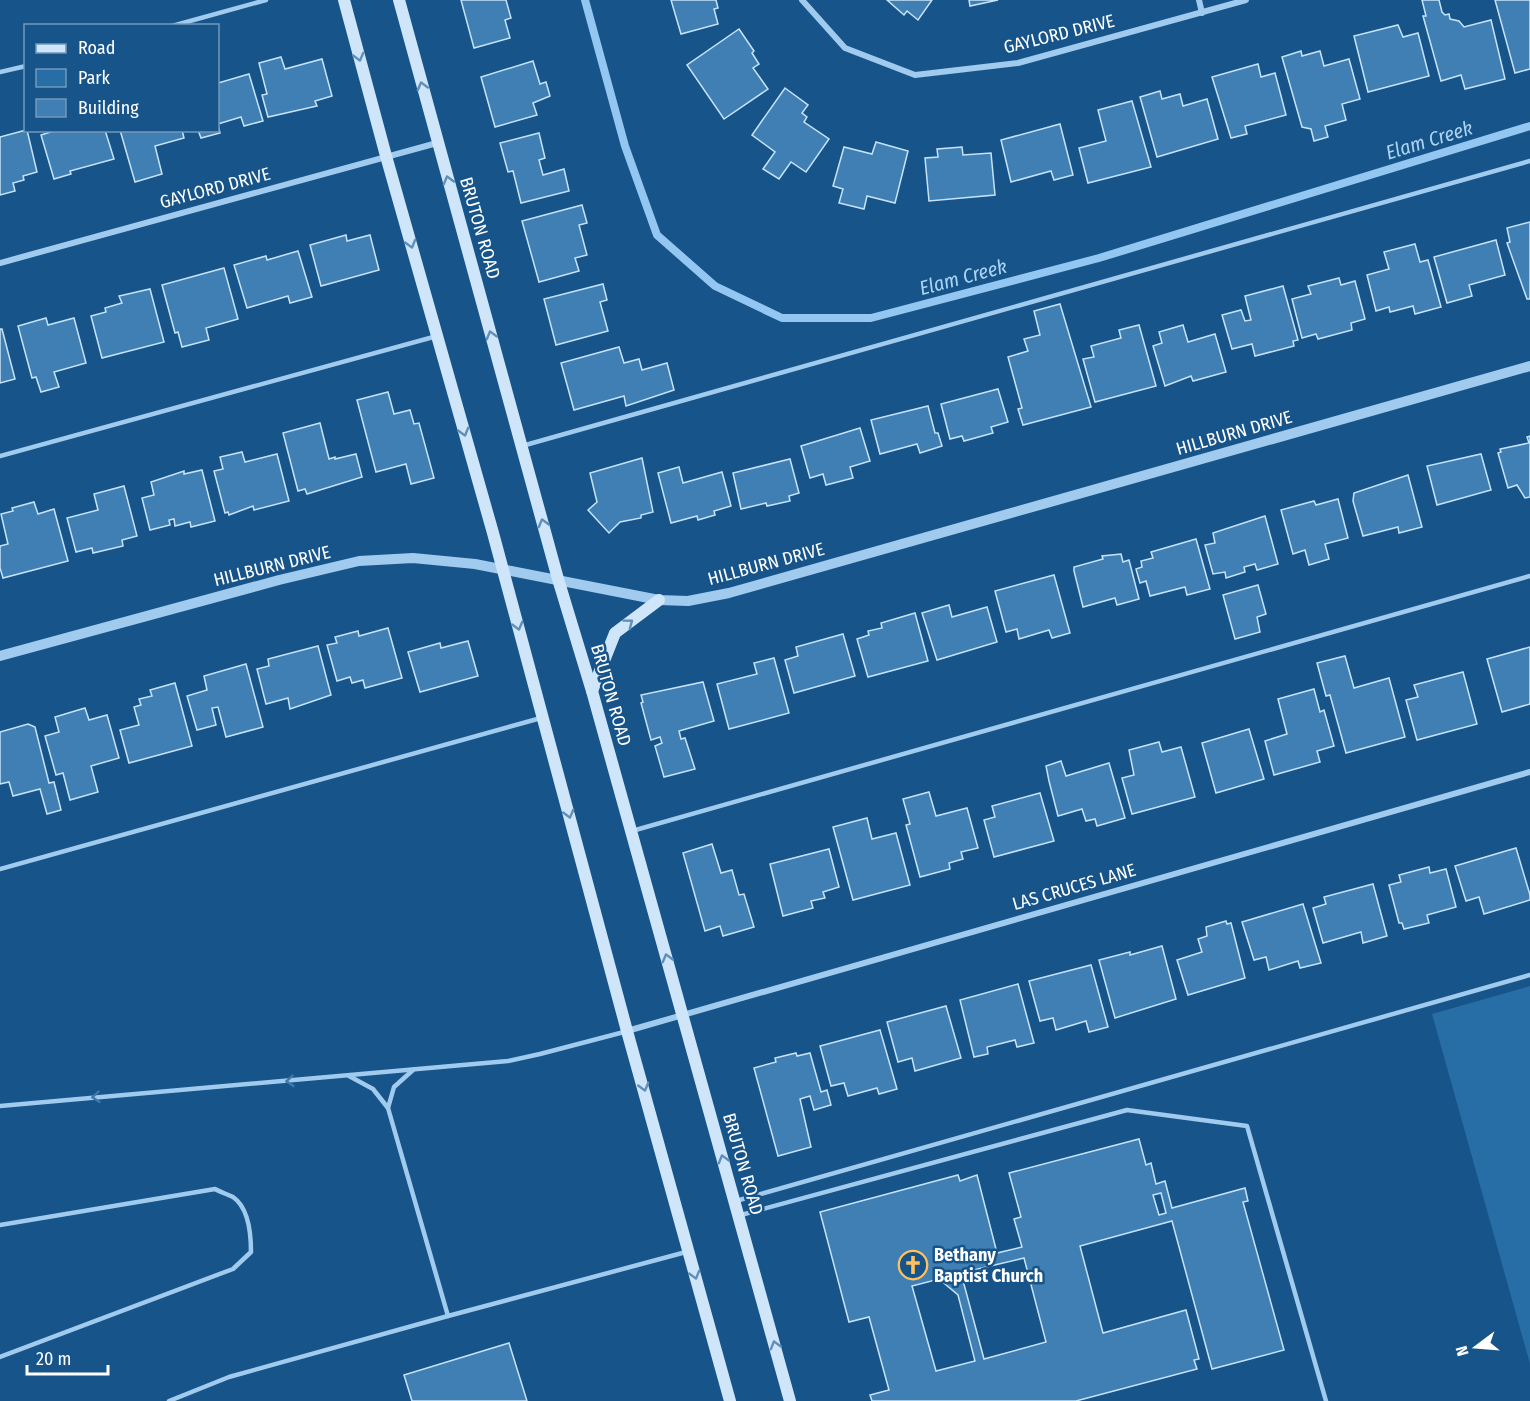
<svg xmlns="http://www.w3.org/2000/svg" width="1530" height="1401" viewBox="0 0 1530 1401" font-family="'Fira Sans Condensed',sans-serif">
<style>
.green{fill:#276da6}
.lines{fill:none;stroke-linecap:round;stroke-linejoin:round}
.stream{stroke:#93c7f1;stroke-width:8}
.building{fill:#407fb3;stroke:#c6e3fa;stroke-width:1.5;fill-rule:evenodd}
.service{stroke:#a0cbee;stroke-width:4.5}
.minor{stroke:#a0cbee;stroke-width:6}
.tertiary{stroke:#a0cbee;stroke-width:10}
.secondary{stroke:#cee5fa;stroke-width:12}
.oneway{stroke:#608eb7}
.oneway2{stroke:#4078a8}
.labels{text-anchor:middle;stroke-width:5;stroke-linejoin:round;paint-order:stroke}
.street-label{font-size:18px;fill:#fff;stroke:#17548a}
.poi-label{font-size:18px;font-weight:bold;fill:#fff;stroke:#17548a;text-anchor:start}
.water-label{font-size:20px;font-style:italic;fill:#acd5f5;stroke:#17548a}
</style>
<rect width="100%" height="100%" fill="#17548a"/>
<!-- green -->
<polygon class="green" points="1530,986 1530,1364 1432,1014"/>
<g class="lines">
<!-- stream -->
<polyline class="stream" points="585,0 625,146 657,235 715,286 782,318 871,318 1099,258 1530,126"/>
</g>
<!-- building -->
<g class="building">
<polygon points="461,0 506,0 511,18 505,20 510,38 474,48"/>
<polygon points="671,0 716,0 718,8 714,9 718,24 681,34"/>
<polygon points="887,0 932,0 918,20 907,11 904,15"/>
<polygon points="969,0 998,0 970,6"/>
<polygon points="1422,0 1439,0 1442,12 1445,15 1449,14 1450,19 1459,21 1464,27 1491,20 1505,79 1465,89 1461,75 1441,81 1423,16 1426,16"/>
<polygon points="1495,0 1530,0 1530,69 1515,73"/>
<polygon points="1398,25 1403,37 1418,33 1429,76 1368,92 1354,36"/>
<polygon points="739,29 754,51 752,53 759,64 753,68 768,89 724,119 687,65"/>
<polygon points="1301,51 1302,56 1320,51 1324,66 1349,59 1360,99 1342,104 1346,120 1325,126 1328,137 1314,141 1311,129 1302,127 1282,57"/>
<polygon points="281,57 285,69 322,59 332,96 315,101 317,106 268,117 262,95 267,94 259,63"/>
<polygon points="533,61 540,84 546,82 550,96 533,103 537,115 495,127 481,77"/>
<polygon points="1258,64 1261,77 1275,73 1286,115 1245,126 1247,134 1231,138 1212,77"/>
<polygon points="249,74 263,121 244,126 241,117 218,124 218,83"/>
<polygon points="785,88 808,105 802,113 807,117 804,122 829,139 806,172 791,162 779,179 763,169 775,152 752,135"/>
<polygon points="1160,91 1162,99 1180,94 1183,106 1207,99 1218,139 1157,157 1140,97"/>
<polygon points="1132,101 1151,167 1088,183 1079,148 1106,141 1098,110"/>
<polygon points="1060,124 1073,175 1054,180 1051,171 1011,182 1001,140"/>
<polygon points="218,125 220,133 201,138 198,130 218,130"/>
<polygon points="26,130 27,130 37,172 23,176 24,180 13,183 15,191 0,195 0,137"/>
<polygon points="57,130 105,130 114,159 70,171 71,174 54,179 41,135"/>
<polygon points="120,130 182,130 184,138 155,146 162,174 135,182"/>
<polygon points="539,133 545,158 539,160 543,175 564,169 569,191 521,203 513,171 508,172 500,143"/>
<polygon points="876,142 908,151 895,203 867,196 864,209 839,203 843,189 833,186 844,147 872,154"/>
<polygon points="962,147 963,155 991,153 995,195 929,201 925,158 938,157 937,149"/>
<polygon points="582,205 587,223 579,225 587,255 575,258 579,271 539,282 522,221"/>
<polygon points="1530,222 1530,299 1527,299 1507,243 1510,242 1507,228"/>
<polygon points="346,235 347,241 370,235 379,270 321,286 310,245"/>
<polygon points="1496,240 1505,275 1469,285 1472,296 1447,303 1434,257"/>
<polygon points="1415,244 1420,262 1428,260 1441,307 1415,314 1413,306 1390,312 1389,307 1376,311 1367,275 1389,269 1384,252"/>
<polygon points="298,251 312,297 290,303 288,296 247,308 234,265 266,256 267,260"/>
<polygon points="224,268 238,319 206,328 209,340 182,347 178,332 175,333 162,285"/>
<polygon points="1339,278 1341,285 1355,281 1365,319 1351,323 1352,330 1318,339 1316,334 1302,338 1292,299 1311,294 1308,286"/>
<polygon points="603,284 607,300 600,302 608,331 556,345 544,299"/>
<polygon points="1283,286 1298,340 1293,341 1294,346 1255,356 1252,344 1232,349 1222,315 1241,310 1245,321 1251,320 1245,296"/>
<polygon points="150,289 164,342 102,358 91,316 106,312 105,308 122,303 119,296"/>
<polygon points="1060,304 1091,407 1023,425 1018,409 1022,408 1008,357 1028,351 1024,339 1040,335 1034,311"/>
<polygon points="46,318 48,325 74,318 86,363 54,372 59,387 41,392 36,377 32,378 18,326"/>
<polygon points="1139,325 1156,386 1095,402 1083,359 1094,357 1091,346 1121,338 1119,330"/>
<polygon points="1183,325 1188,342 1215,334 1226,372 1193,381 1191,376 1165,386 1153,346 1162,343 1159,332"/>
<polygon points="0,329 2,329 15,379 0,383"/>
<polygon points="619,347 624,363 639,359 642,370 667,363 674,390 626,406 624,396 574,410 561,363"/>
<polygon points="998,389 1008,422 991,427 993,433 964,441 962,436 950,439 941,404"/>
<polygon points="388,392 394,414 410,410 414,424 419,423 434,478 411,484 406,464 376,472 357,400"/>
<polygon points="928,406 935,433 938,433 942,446 920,453 917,444 880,454 871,420"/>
<polygon points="320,423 329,459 335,457 335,459 356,454 362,477 307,494 305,489 298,491 283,433"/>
<polygon points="860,428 870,461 850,467 853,478 826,485 823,474 810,478 801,446"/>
<polygon points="1530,436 1530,497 1525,498 1517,485 1508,488 1498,453 1501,452 1500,449 1529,443 1527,437"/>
<polygon points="242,452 245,462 277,454 289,501 254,510 253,506 229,515 228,512 225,513 214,471 223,469 220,457"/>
<polygon points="1481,454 1491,490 1437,505 1427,466"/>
<polygon points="642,458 653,512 641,515 641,518 620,522 609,533 588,510 597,502 590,473"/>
<polygon points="790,459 799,493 789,496 790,501 767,506 766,503 741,509 733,473"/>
<polygon points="679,467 683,483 722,472 731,506 714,511 715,515 698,520 697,516 671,523 658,473"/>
<polygon points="202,470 215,521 191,527 190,522 175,526 174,519 169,520 170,525 150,530 142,498 154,495 151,482 184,471 184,474"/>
<polygon points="1408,475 1422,527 1399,533 1398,527 1363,536 1353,501 1354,493"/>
<polygon points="124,486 137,536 122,540 123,546 93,553 92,548 76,552 67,518 98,510 94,494"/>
<polygon points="1338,499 1348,538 1325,544 1329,559 1309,565 1305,550 1293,554 1281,510 1314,501 1316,505"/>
<polygon points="34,502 38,514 54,509 68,561 3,578 0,568 0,546 8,544 1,514 13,511 12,508"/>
<polygon points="1265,516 1278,564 1257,570 1255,564 1244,567 1245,572 1226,578 1225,572 1213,574 1205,545 1215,543 1213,533"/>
<polygon points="1196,539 1210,589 1187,595 1185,587 1150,596 1146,581 1140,583 1136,569 1142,567 1141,561 1153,558 1151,552"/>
<polygon points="1121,554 1123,562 1129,560 1139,599 1117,605 1115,598 1083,607 1074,571 1074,567 1103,559 1102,556"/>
<polygon points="1054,575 1070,633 1052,638 1049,630 1019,639 1017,629 1006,632 995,591"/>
<polygon points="1258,585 1266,614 1257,617 1260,632 1235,639 1223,595"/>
<polygon points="949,605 952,617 987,607 997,642 937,660 922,613"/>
<polygon points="915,613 928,661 868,677 857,639 869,635 868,631 882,628 881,623"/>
<polygon points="388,628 402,678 365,688 363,680 352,683 350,677 337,681 327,645 337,643 335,637 358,631 359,636"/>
<polygon points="843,634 855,676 794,693 785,660 798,656 796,647"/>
<polygon points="468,641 478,676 420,692 408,652 440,643 441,648"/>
<polygon points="318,646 331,695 290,709 288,698 266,704 257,669 269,666 268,659"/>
<polygon points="1530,647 1530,704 1502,712 1487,659"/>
<polygon points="1345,656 1354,688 1389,678 1405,737 1346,753 1330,695 1326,696 1317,663"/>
<polygon points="774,658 789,713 729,729 717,684 757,674 754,663"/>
<polygon points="246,664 263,727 226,737 218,707 212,708 216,725 197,730 187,696 207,690 204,676"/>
<polygon points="1463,672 1477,724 1417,740 1406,700 1418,697 1414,685"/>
<polygon points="703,682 714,721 679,731 681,739 685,738 695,769 664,777 655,746 662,743 660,737 651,740 641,703 643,702 641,695"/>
<polygon points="175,683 192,746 129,763 120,730 139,725 134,707 141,705 139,699 152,696 150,690"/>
<polygon points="1314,689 1320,712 1324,710 1334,746 1317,751 1320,762 1274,775 1265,741 1287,734 1278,699"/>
<polygon points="85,708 89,720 107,715 119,758 91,766 98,792 70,800 63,773 56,775 45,736 59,732 55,717"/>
<polygon points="28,724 35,727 49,783 54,782 61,810 47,814 40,789 13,796 9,782 0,784 0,732"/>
<polygon points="1249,729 1264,779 1216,793 1202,743"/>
<polygon points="1159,742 1162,752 1181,747 1195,797 1132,814 1122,778 1134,775 1129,750"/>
<polygon points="1061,761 1066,776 1109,763 1125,818 1097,826 1095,819 1086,821 1082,809 1058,816 1049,781 1046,766"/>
<polygon points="929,792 936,816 967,808 978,848 961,852 963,859 949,863 950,869 920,877 906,825 910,824 903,799"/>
<polygon points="1040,793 1054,841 994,857 984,820 995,817 992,806"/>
<polygon points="867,818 872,839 896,833 910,885 853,900 833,827"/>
<polygon points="712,844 721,873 732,870 739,895 744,894 754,927 723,936 720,926 705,931 683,853"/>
<polygon points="1516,848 1530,895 1530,900 1484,914 1479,897 1466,901 1455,866"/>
<polygon points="829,849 839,887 823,892 825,898 811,901 813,908 783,916 770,864"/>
<polygon points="1429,867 1430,873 1446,869 1456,907 1427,915 1429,923 1404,929 1402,923 1399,923 1389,885 1401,882 1399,875"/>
<polygon points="1373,884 1387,936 1363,943 1361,932 1323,943 1313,908 1326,904 1324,897"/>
<polygon points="1303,904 1321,963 1300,968 1298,961 1269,970 1266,957 1254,960 1242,922"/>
<polygon points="1226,921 1227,924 1231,923 1245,978 1188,995 1177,960 1202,952 1198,939 1207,936 1206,927"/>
<polygon points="1162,946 1176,999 1115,1018 1099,960 1130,952 1130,955"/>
<polygon points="1091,965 1108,1027 1089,1032 1086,1021 1056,1030 1053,1018 1040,1021 1029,981"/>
<polygon points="1018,984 1034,1043 1017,1047 1015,1040 987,1047 988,1054 974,1057 960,1000"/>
<polygon points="946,1006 961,1058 915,1071 912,1058 898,1062 887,1022"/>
<polygon points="880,1030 897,1089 879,1094 877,1088 848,1096 844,1083 831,1086 820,1046"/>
<polygon points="796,1053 797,1056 810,1053 821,1092 827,1090 831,1105 814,1110 810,1096 800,1099 811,1147 778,1156 754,1068 776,1062 775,1058"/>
<path d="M1139 1139 1146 1165 1151 1163 1156 1184 1165 1181 1172 1208 1245 1188 1248 1201 1243 1202 1284 1350 1212 1369 1172 1221 1080 1246 1103 1333 1186 1310 1199 1359 1194 1360 1197 1369 1076 1401H872L870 1395 889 1390 869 1317 849 1322 820 1212 958 1175 960 1181 977 1175 997 1253 1022 1247 1014 1219 1021 1217 1009 1173ZM1161 1193 1166 1213 1159 1215 1153 1195ZM1024 1258 1046 1342 984 1359 961 1273ZM939 1279 958 1295 975 1361 936 1371 912 1286Z"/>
<polygon points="509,1343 527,1401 412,1401 404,1375"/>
</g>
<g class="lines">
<!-- service -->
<g class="service">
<polyline points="172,26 266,0"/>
<polyline points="0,72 26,66"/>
<polyline points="522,446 1530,161"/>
<polyline points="0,456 437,336"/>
<polyline points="632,831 1530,576"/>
<polyline points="0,869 541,718"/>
<polyline points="349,1076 373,1089 388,1108 394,1087 413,1070"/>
<polyline points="0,1106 508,1061 540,1054 624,1032"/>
<polyline points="388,1108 448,1316"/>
<polyline points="736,1201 1530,975"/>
<polyline points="741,1215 1127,1110 1247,1126 1326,1401"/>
<path d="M0 1225 215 1189C220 1192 227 1194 233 1197 249 1208 251 1235 251 1252L233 1269 0 1357"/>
<polyline points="169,1401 229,1377 448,1316 686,1252"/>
</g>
<!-- minor -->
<g class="minor">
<polyline points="802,0 845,48 915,75 1018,63 1246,0"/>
<polyline points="1199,0 1202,13"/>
<polyline points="0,263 437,143"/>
<polyline points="627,1031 1530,772"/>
</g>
<!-- tertiary -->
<polyline class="tertiary" points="0,656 279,580 359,561 413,558 475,564 659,600 688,601 729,593 1530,366"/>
<!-- secondary -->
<g class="secondary">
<polyline points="344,0 386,156 493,533 627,1031 730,1401"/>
<polyline points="399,0 558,579 592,691 790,1401"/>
<polyline points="592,691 615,633 659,600"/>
</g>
</g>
<!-- one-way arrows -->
<defs><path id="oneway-chevron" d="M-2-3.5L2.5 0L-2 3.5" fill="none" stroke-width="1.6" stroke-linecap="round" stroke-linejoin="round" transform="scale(1.5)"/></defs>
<g class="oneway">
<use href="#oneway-chevron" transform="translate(359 57) rotate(75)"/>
<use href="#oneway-chevron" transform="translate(422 86) rotate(-105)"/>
<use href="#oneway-chevron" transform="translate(448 180) rotate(-106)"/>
<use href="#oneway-chevron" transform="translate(411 244) rotate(74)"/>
<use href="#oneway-chevron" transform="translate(491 335) rotate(-106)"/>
<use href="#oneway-chevron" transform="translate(464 432) rotate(74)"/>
<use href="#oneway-chevron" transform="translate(543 523) rotate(-105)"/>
<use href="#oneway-chevron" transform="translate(629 623) rotate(-37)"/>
<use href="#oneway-chevron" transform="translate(518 626) rotate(75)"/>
<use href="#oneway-chevron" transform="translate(569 814) rotate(75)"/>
<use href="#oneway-chevron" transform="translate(667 958) rotate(-105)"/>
<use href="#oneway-chevron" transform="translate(644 1087) rotate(75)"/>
<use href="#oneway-chevron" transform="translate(723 1159) rotate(-106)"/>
<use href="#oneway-chevron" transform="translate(695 1275) rotate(74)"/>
<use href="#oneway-chevron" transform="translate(775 1345) rotate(-106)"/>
</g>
<g class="oneway2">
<use href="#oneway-chevron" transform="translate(290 1081) rotate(175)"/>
<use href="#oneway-chevron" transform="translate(96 1097) rotate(175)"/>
</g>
<!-- icons -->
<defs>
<g id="church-ring" transform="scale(1.5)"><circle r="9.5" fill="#17548a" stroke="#ffc15d" stroke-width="1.5"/><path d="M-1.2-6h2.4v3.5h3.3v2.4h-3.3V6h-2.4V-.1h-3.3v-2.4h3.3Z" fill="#ffc15d"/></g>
</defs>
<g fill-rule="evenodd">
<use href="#church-ring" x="913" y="1265"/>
</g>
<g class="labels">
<!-- street labels -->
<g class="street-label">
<text transform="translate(1059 34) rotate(-14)" y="6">GAYLORD DRIVE</text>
<text transform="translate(215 188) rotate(-15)" y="6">GAYLORD DRIVE</text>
<text transform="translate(480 228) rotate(74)" y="6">BRUTON ROAD</text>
<text transform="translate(1234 433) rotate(-16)" y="6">HILLBURN DRIVE</text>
<text transform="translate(766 564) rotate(-15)" y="6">HILLBURN DRIVE</text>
<text transform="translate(272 566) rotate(-14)" y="6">HILLBURN DRIVE</text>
<text transform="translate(611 695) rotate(74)" y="6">BRUTON ROAD</text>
<text transform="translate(1074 887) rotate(-16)" y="6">LAS CRUCES LANE</text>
<text transform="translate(743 1164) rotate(74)" y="6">BRUTON ROAD</text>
</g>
<!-- poi labels -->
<g class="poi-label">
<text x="934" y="1261">Bethany<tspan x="934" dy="21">Baptist Church</tspan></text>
</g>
<!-- water labels -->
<g class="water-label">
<text transform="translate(1429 140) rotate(-17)" y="7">Elam Creek</text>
<text transform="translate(963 277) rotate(-15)" y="7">Elam Creek</text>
</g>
</g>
<!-- legend -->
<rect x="24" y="24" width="195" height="108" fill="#17548a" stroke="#7498b9" stroke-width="1.5"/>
<rect x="36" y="44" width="30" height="9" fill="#cee5fa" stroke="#7498b9" stroke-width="1.5"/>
<text x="78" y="54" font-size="18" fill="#ffffff">Road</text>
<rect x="36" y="69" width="30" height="18" fill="#276da6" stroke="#7498b9" stroke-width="1.5"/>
<text x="78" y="84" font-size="18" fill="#ffffff">Park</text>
<rect x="36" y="99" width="30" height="18" fill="#407fb3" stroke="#7498b9" stroke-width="1.5"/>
<text x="78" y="114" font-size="18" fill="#ffffff">Building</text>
<!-- north arrow -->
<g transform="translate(1476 1347) rotate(254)" stroke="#17548a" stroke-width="4.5" paint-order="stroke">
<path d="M0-4.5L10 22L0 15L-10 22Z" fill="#ffffff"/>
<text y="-9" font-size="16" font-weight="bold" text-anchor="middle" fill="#ffffff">N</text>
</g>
<!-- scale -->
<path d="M27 1365v9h81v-9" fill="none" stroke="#ffffff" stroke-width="3"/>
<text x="36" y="1365" font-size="18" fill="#ffffff" stroke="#17548a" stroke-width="4.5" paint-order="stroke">20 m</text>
</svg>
